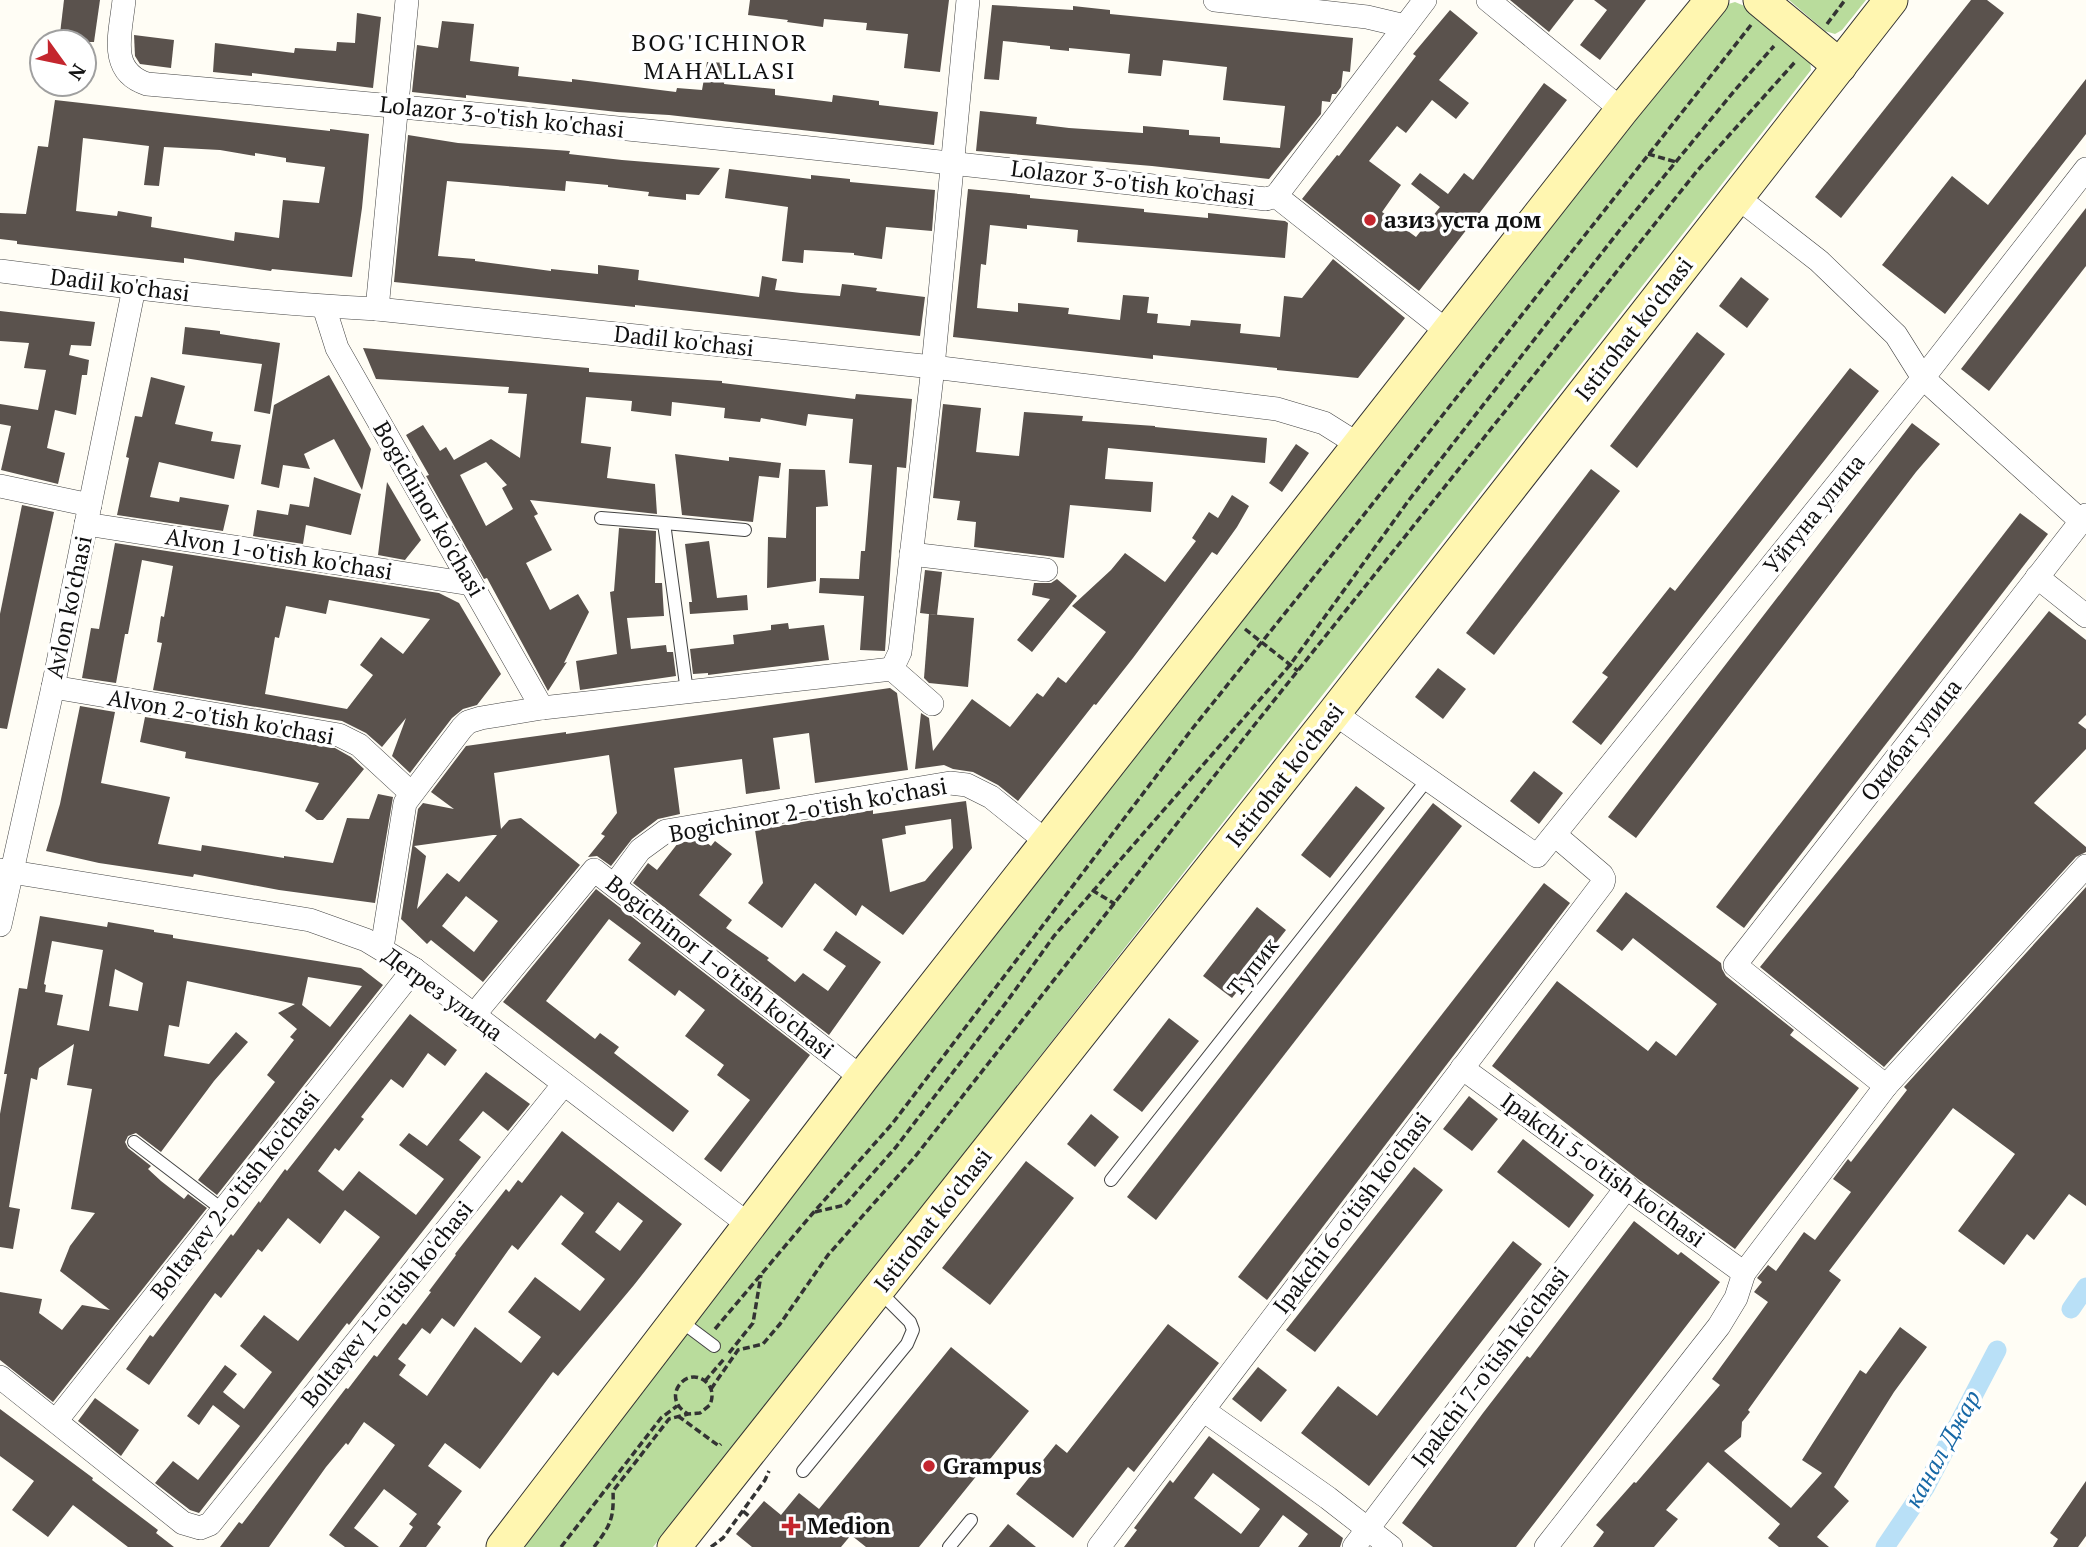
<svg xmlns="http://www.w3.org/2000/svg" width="2086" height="1547" viewBox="0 0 2086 1547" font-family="'PT Serif',serif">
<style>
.forest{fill:#b9dc9c}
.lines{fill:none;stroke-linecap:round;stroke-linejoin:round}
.canal{stroke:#b9e0f7;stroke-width:19}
.building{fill:#5a524d;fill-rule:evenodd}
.lane-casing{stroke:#444;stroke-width:14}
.street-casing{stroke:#444;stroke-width:24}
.secondary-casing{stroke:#333;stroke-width:35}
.path{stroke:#333;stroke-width:3.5;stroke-dasharray:7 3.5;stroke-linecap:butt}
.lane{stroke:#fff;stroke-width:12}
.street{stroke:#fff;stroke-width:23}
.secondary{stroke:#fff6b0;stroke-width:33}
.poi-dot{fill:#c4262e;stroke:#fff;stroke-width:2.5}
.labels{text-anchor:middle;stroke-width:7;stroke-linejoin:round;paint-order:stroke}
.street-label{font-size:23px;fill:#111;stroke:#fff}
.poi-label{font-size:23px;font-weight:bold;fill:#111;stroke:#fff;text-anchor:start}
.neighbourhood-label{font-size:24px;letter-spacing:2px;fill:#111;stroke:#fff}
.water-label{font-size:24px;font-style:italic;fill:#1768a6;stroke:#fff}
</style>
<rect width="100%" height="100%" fill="#fffdf5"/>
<!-- forest -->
<g class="forest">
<polygon points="1789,0 1866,0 1842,30 1835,34 1825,31"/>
<polygon points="1735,2 1747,7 1810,60 1811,70 798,1366 653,1547 518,1547 1015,903 1722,6"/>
</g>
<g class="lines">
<!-- canal -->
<g class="canal">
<polyline points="2071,1309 2086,1287"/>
<polyline points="1885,1547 1925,1488 1997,1350"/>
</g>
</g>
<!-- building -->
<g class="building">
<polygon points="64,0 100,0 94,42 59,42"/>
<polygon points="750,0 949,0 940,72 904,68 908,34 866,30 867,23 824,19 823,27 787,22 788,20 748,15"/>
<polygon points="1510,0 1574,0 1549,32"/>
<polygon points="1594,0 1646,0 1600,60 1580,45 1607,10"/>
<polygon points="1971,0 1987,0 2004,13 1841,218 1815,197"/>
<polygon points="992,5 1073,10 1073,6 1110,10 1110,14 1353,38 1350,72 1343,71 1341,87 1336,94 1332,94 1330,102 1322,101 1321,114 1269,179 1152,166 976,151 980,111 1037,117 1036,124 1069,128 1143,133 1143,126 1189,130 1189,135 1220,137 1220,143 1280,148 1285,106 1223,100 1227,67 1163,60 1161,76 1128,73 1130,54 1069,48 1069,51 1050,49 1050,46 1003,41 999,80 984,79"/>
<polygon points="1450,10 1478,33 1439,80 1469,103 1456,119 1432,100 1406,133 1397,126 1369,161 1401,185 1382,212 1416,237 1440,207 1411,184 1420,173 1448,194 1464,173 1473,180 1544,83 1567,100 1419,291 1302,199 1337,155 1339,156 1416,56 1413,54"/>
<polygon points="357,13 381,17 373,88 252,73 252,76 213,72 215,43 294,53 295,48 336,51 337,42 355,43"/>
<polygon points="442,21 474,24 470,61 519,67 518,76 572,82 572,79 676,92 677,88 702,90 707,62 727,63 724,84 775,89 775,95 832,102 833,95 879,101 879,105 938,112 934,145 669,115 617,112 466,95 466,98 412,92 417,45 438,48"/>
<polygon points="134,35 174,40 171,68 140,64 135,56"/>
<polygon points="2086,79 2086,134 1945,314 1882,265 1952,176 1988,205"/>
<path d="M55 100 330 131V129L369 134 362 208 352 277 272 269 271 271 184 258V263L17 244V241L0 239V213L26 214 38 146 48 147ZM83 138 149 146 144 185 159 186 164 147 220 150 255 156V153L286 158V162L325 167 319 203 283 200 279 238 235 232 234 241 151 227 152 217 118 211 117 216 76 211Z"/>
<polygon points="408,135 458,143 570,151 569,154 622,160 720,168 699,195 686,194 686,200 648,196 649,192 608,187 608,185 566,181 565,191 447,181 438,256 475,259 475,261 551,271 551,269 598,274 598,265 639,270 638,280 759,297 762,276 777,279 775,290 801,293 840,296 842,284 877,288 876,291 925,297 920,336 635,305 635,307 394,282"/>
<polygon points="729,169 811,179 811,175 850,179 850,182 935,190 932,231 886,227 882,259 854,255 854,253 804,250 803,263 782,261 788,207 725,198"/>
<polygon points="968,189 1030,195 1030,198 1144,209 1144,212 1208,218 1208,213 1285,221 1288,223 1285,258 1077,242 1078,230 1027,225 1027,229 990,225 986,265 981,264 977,308 1018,312 1018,303 1069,308 1068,314 1120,320 1123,295 1149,297 1147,313 1158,314 1157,323 1190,326 1191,320 1241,324 1240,333 1280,337 1284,296 1302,298 1333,259 1405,318 1358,378 1277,370 1277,368 1153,355 1153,359 953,337"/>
<polygon points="2086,208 2086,266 1989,391 1961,369"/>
<polygon points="1741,277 1769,299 1747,328 1719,306"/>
<polygon points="0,311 95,322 91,346 71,345 69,355 89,360 87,375 82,375 76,415 55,410 47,448 65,453 58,484 1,470 11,426 0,424 0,404 38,410 46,370 24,368 29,343 0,341"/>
<polygon points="185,327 220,331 220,334 280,343 270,414 254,411 262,364 182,354"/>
<polygon points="1697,332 1725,354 1637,468 1610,446"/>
<path d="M363 348 589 368V372L722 381V383L855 399 856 394 912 399 906 468 897 467 885 651 860 650 864 596 819 593 820 578 859 579 861 551H865L872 465 849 463 853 419 808 414 806 426 761 418 760 422 724 418 725 408 672 402 671 416 631 411 632 401 586 397 581 443 611 447 607 478 655 484 657 514 530 500 538 514 534 516 552 550 526 563 550 610 578 594 589 612 564 663 567 662 548 691 487 578 484 579 426 476 429 475 406 435 423 425 440 451 446 447 454 460 491 439 520 458 527 394 508 393 509 387 376 379ZM486 462 507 485 502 488 513 509 486 526 460 475Z"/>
<polygon points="1850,368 1879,391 1601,745 1572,722 1608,677 1602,673 1670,587 1675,591"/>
<polygon points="329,375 371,449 362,490 334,439 304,454 310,469 283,465 279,488 261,484 274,405"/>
<polygon points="151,377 185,386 175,424 213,432 211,441 241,445 234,479 159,462 150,497 179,502 180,497 229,505 223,531 117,515 129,458 126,457 135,416 142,417"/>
<polygon points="943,404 981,408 976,452 1019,456 1024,412 1083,416 1082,421 1155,426 1155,427 1267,438 1265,463 1108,448 1105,479 1153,482 1151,512 1070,505 1064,558 974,547 976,522 957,520 960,501 933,498"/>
<polygon points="1912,423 1940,444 1916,472 1636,838 1608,817"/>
<polygon points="1296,444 1309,453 1282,492 1269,483"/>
<polygon points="675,454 729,461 729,457 781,463 779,478 759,476 753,522 682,515"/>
<polygon points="789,469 825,470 828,506 816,507 816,581 767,588 768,537 786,538"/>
<polygon points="1591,469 1620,491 1494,655 1466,633"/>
<polygon points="314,477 361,494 351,535 306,525 303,544 253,536 257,510 288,515 290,504 309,507"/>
<polygon points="387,482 421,540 405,560 378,555"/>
<polygon points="1232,495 1249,506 1237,527 1217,555 1212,552 1133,658 1096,705 1094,704 1018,801 998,785 973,772 953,769 944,765 915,769 921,713 929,718 933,751 972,699 1010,727 1037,693 1043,697 1058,677 1066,683 1106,632 1072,606 1111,570 1125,553 1165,582 1196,541 1192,538 1209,512 1218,518"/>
<polygon points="22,505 54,512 7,729 0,728 0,614"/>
<polygon points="2020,513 2048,534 1744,928 1716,907"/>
<polygon points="619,528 656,531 655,583 662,583 664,616 627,618 631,649 666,645 667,652 673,652 676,676 580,690 576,661 617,654 610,592 614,591"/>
<polygon points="709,541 717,598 747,595 748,610 690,614 689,602 692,602 685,544"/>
<path d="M115 543 439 593 459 603 501 674 477 705 463 709 452 718 410 773 392 756 406 718 382 747 366 733 342 721 153 690 162 643 157 642 161 616 164 617 173 566 142 560 128 634H125L116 683 82 678 91 628 99 629ZM329 600 430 619 403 654 381 637 360 665 373 675 347 709 265 694 275 637 279 638 286 606 326 614Z"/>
<polygon points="925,570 942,572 937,615 920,613"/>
<polygon points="1057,579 1077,596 1032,652 1017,640 1050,599 1032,595 1034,583 1051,583"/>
<polygon points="2049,611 2086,640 2086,715 2078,723 2086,729 2086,749 2034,803 2086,847 2086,852 2076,857 1884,1067 1760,967"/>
<polygon points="929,614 974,618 968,687 929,683 924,678"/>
<polygon points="788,623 789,629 824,625 829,660 708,675 708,673 693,674 690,649 734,644 733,635 771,630 771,625"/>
<polygon points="1438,668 1466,689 1443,719 1415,697"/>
<path d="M890 688 897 693 908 770 815 783 809 733 773 738 780 789 746 794 742 759 674 768 680 814 658 819 632 839 611 866 597 856 588 857 605 836 601 834 617 813 609 755 494 773 501 829 509 820 521 818 580 865 483 982 431 940 427 944 401 919 418 809 423 803 454 809 431 792 466 746 566 732V734ZM493 835H497L459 882 447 873 417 909 426 856 414 846ZM466 896 498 921 474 952 442 926Z"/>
<polygon points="80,706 115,712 101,783 170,797 158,844 201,851 202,845 284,858 284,856 333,863 347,818 369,819 378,794 393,797 375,903 279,890 194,874 193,877 99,863 46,851 60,804"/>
<polygon points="145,717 335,748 351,757 364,769 323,820 317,820 305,811 319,783 185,758 186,752 140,742"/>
<polygon points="1534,771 1563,793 1539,824 1510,801"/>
<polygon points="1356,786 1385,808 1330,878 1301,855"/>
<path d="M966 801 972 848 903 935 862 905 856 916 815 883 782 928 748 903 763 883 755 830 873 810V814ZM951 819 953 848 925 881 890 892 882 839 906 834 905 826Z"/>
<polygon points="1433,803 1462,826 1156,1220 1127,1197"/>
<polygon points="702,839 711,846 715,841 732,854 699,895 732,920 726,928 769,958 767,960 795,982 803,973 828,991 846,966 823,950 836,931 881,962 829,1035 633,883 648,863 657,870 678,843"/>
<polygon points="1544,883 1570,903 1267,1300 1238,1277"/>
<polygon points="2086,887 2086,1206 2069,1194 2034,1240 2027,1234 2004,1265 1958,1231 2015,1154 1953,1108 1829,1271 1841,1280 1748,1410 1750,1412 1742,1422 1741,1437 1724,1451 1791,1508 1822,1473 1802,1460 1860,1370 1866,1374 1900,1327 1927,1347 1894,1392 1834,1487 1849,1501 1817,1537 1829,1547 1779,1547 1768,1538 1780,1524 1708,1462 1666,1510 1678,1519 1654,1547 1593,1547 1604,1532 1596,1525 1634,1482 1636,1483 1720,1385 1712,1379 1768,1302 1754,1292 1762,1282 1757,1278 1768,1265 1776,1271 1804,1232 1815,1240 1851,1192 1833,1179 1848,1159 1851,1162 1907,1090 1904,1087"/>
<polygon points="596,889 810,1055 721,1172 704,1159 750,1100 717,1075 724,1065 685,1036 705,1010 679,990 675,996 628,960 641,943 609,919 546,1001 595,1039 600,1033 619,1047 614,1053 689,1111 673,1132 503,1002"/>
<polygon points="1626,892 1721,963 1722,969 1726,976 1794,1030 1790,1035 1859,1088 1735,1249 1638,1179 1492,1066 1557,981 1648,1051 1656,1041 1676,1056 1717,1004 1633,938 1622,951 1596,931"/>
<polygon points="1257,907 1286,930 1232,998 1203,976"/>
<path d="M40 916 107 927 108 922 154 930V932L173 935V938L361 968 383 985 217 1195 198 1180 275 1082 267 1075 294 1040 290 1037 297 1029 278 1013 295 1004 187 981 179 1027 169 1025 164 1056 209 1064 236 1032 248 1042 214 1081 161 1152 136 1133 128 1136 125 1142 128 1148 151 1166 148 1169 161 1181 184 1199 188 1194 207 1208 53 1402 0 1360V1292L42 1299 39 1313 62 1330 82 1305 110 1310 60 1271 70 1246 95 1213 71 1209 92 1089 67 1085 74 1044 39 1068 37 1080 31 1078 9 1207 20 1209 13 1249 0 1247V1114L7 1074H4L19 988 27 989ZM52 941 103 950 89 1031 57 1025 63 995 45 992 46 985 44 984ZM115 969 143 983 138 1011 109 1006ZM308 977 362 986 330 1027 302 1005Z"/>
<polygon points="410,1014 457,1050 445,1066 428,1053 403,1088 391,1079 361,1117 364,1119 339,1151 335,1148 318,1171 343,1191 359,1171 416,1215 444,1179 399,1145 409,1133 427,1146 486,1072 530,1104 508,1131 483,1111 459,1140 481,1157 349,1325 347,1323 199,1513 190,1510 155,1483 173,1461 198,1480 240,1426 213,1405 199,1425 187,1416 225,1365 237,1374 223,1392 244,1409 272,1372 240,1346 264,1315 298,1341 380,1237 345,1210 320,1244 288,1218 262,1252 258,1249 221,1298 215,1293 149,1385 126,1369 150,1335 153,1337 231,1234 233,1236 259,1201 260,1203 285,1169 287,1171"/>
<polygon points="1169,1018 1199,1041 1142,1112 1113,1090"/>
<polygon points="1469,1096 1498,1119 1472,1151 1443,1129"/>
<polygon points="1091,1114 1119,1137 1095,1167 1067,1144"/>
<path d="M562 1131 682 1224 634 1285 558 1376 553 1372 480 1469 445 1443 428 1466 462 1491 437 1524 441 1527 426 1547H399L413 1527 409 1524 417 1514 384 1489 354 1528 379 1547H345L329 1535 395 1445 364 1422 348 1445 346 1443 326 1467 269 1547H220L239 1522 242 1524 346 1388 348 1389 374 1355 377 1357 403 1323 406 1325 431 1292 429 1291 456 1255 455 1254 506 1189 509 1192 518 1180 522 1183ZM561 1195 584 1213 561 1244 605 1279 580 1311 535 1277 508 1312 541 1337 521 1363 475 1327 427 1396 399 1375 406 1365 398 1359 422 1328 430 1334 442 1318 454 1327 512 1245 518 1250ZM618 1202 643 1221 620 1251 595 1232Z"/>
<polygon points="1523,1139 1594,1195 1569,1228 1497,1172"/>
<polygon points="1026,1161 1074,1198 990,1305 942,1268"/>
<polygon points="1414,1167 1443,1190 1315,1352 1286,1330"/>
<polygon points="1634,1221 1678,1255 1681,1252 1720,1282 1516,1547 1433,1547 1402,1523 1483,1413 1527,1356 1530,1358"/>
<polygon points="1513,1241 1542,1264 1369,1486 1301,1433 1338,1386 1377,1416"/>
<polygon points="1168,1324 1219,1363 1134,1472 1128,1467 1073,1538 1016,1494 1056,1444 1067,1453"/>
<polygon points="951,1347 1029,1411 919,1547 866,1547 851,1535 841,1547 752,1547 736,1534 764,1501 781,1515 799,1493 819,1509"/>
<polygon points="1258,1367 1287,1390 1261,1422 1232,1399"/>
<polygon points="95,1398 139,1430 121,1456 78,1421"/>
<polygon points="0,1409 93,1478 92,1480 158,1530 156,1533 174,1547 128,1547 73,1505 48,1537 12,1510 34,1481 0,1456"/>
<path d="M1209 1436 1343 1538 1340 1547H1298L1308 1534 1283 1515 1259 1547H1124L1137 1530 1134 1528 1170 1480 1173 1483ZM1213 1473 1260 1509 1241 1534 1194 1498Z"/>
<polygon points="2086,1481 2086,1536 2078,1547 2053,1547 2058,1539 2050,1533"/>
<polygon points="1008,1524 1036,1547 989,1547"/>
</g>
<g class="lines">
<!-- lane casing -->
<g class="lane-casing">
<g id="lane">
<polyline points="601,518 664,523 687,692"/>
<polyline points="664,523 745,530"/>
<polyline points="134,1142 223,1210"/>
<polyline points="1111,1180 1427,780"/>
<polyline points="678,1319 714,1346"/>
<polyline points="803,1471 907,1344 913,1330 910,1322 878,1290"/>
<polyline points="949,1547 971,1520"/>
</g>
</g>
<!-- street casing -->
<g class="street-casing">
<g id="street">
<path d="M124 0C121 32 107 71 147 84 520 116 894 155 1266 199L1276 196 1425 0"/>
<polyline points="1215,0 1367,17 1405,26"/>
<polyline points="1488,0 1622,110"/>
<polyline points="1276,196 1448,332"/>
<polyline points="1737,197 1819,261 1896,335 1923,378 2081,521"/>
<path d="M0 271C125 287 251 303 377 309L933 367 1277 409 1324 423 1359 445"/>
<polyline points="324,307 337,348 542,708"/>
<polyline points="377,309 407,0"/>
<polyline points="0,486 90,505"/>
<polyline points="86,524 471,584"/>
<polyline points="911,554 1046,570"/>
<polyline points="2037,577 2086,616"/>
<polyline points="892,669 900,652 933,367 968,0"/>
<polyline points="53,687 339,735 359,745 411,793"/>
<polyline points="1334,713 1537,856 1923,378 2086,169"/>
<polyline points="0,870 310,920 366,940 414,969 749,1225"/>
<polyline points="615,884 640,850 666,831 950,783 967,785 991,797 1047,842"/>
<polyline points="0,925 53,687 134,288"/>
<polyline points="382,948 405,803 462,728 468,722 481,718 542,708 892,669 932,704"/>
<polyline points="473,1016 594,870 862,1078"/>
<polyline points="1462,1068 1744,1273"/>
<polyline points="1886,1086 2086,866"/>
<polyline points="0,1377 183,1523 200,1528 210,1524 564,1084"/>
<polyline points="1203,1410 1328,1498 1391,1547"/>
<polyline points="56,1421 414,969"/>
<polyline points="1099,1547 1603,883 1604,879 1602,875 1555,835"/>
<polyline points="1354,1547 1627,1187"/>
<polyline points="1546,1547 1719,1326 1736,1298 1744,1273 1886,1086 1735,965 2086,515"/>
</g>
</g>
<!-- secondary casing -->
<g class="secondary-casing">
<g id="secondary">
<polyline points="1760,0 1840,66"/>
<polyline points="503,1547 862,1078 1622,110 1712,0"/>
<polyline points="674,1547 1334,713 1891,0"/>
</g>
</g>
<!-- path -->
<g class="path">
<polyline points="1827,24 1845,0"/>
<polyline points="1648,154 1676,162"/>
<polyline points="1245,629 1298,671"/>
<polyline points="1092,890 1115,904"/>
<polyline points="815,1212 845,1205 896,1147 1008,1000 1054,936 1290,665 1409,500 1619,231 1735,90 1774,46"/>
<polyline points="715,1329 813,1213 892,1124 1192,729 1351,531 1751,25"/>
<polyline points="729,1353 753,1323 761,1275"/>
<polyline points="705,1381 724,1359"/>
<polyline points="711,1389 738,1350 763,1344 780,1324 828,1255 914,1158 1252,728 1697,171 1795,62"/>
<polyline points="678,1416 719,1446 721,1444"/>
<polyline points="743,1511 750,1517"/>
<polyline points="561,1547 661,1418 677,1406"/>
<path d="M594 1547C611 1525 614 1518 613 1491L669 1419 688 1414 700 1413 710 1405C713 1397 713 1390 708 1384 689 1362 658 1397 688 1414"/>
<polyline points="711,1547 723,1538 765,1480 769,1471"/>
</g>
<!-- lane -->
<use href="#lane" class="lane"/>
<!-- street -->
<use href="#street" class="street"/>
<!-- secondary -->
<use href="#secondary" class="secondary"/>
</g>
<!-- markers -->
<g class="poi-dot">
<circle cx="1370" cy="220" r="7"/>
<circle cx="929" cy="1466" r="7"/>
<path d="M787.5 1515.5h7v7h7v7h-7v7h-7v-7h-7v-7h7z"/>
</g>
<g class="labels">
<!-- street labels -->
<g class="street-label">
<text transform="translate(502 117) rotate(6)" y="8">Lolazor 3-o'tish ko'chasi</text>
<text transform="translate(1133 183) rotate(7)" y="8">Lolazor 3-o'tish ko'chasi</text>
<text transform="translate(120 285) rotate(7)" y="8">Dadil ko'chasi</text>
<text transform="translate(1634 329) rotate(-52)" y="8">Istirohat ko'chasi</text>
<text transform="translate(684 341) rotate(6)" y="8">Dadil ko'chasi</text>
<text transform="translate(429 509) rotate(60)" y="8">Bogichinor ko'chasi</text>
<text transform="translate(1814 514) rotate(-51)" y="8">Уйгуна улица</text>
<text transform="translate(279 554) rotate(9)" y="8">Alvon 1-o'tish ko'chasi</text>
<text transform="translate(69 607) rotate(-78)" y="8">Avlon ko'chasi</text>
<text transform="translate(221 717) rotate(10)" y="8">Alvon 2-o'tish ko'chasi</text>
<text transform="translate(1911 740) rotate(-52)" y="8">Окибат улица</text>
<text transform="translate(1285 775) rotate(-52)" y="8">Istirohat ko'chasi</text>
<text transform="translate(808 810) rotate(-10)" y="8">Bogichinor 2-o'tish ko'chasi</text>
<text transform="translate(720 967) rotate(38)" y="8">Bogichinor 1-o'tish ko'chasi</text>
<text transform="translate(1253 967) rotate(-52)" y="8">Тупик</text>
<text transform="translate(443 994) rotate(36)" y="8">Дегрез улица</text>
<text transform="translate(1603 1170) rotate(36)" y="8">Ipakchi 5-o'tish ko'chasi</text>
<text transform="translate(235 1195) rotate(-52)" y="8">Boltayev 2-o'tish ko'chasi</text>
<text transform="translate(1352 1213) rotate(-53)" y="8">Ipakchi 6-o'tish ko'chasi</text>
<text transform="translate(933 1220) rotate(-52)" y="8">Istirohat ko'chasi</text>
<text transform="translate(387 1304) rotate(-51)" y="8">Boltayev 1-o'tish ko'chasi</text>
<text transform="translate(1490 1367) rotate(-53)" y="8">Ipakchi 7-o'tish ko'chasi</text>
</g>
<!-- poi labels -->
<g class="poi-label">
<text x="1384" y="228">азиз уста дом</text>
<text x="943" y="1474">Grampus</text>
<text x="807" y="1534">Medion</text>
</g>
<!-- neighbourhood labels -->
<g class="neighbourhood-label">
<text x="720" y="51">BOG'ICHINOR<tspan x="720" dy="28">MAHALLASI</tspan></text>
</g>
<!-- water labels -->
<g class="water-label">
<text transform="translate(1943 1449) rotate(-61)" y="8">канал Джар</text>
</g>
</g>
<!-- north arrow -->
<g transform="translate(63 63) rotate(123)"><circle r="33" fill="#ffffff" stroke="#a0a0a0" stroke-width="2"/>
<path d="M0-5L12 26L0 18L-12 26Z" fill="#c4262e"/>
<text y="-10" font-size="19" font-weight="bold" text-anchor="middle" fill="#111111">N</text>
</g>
</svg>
